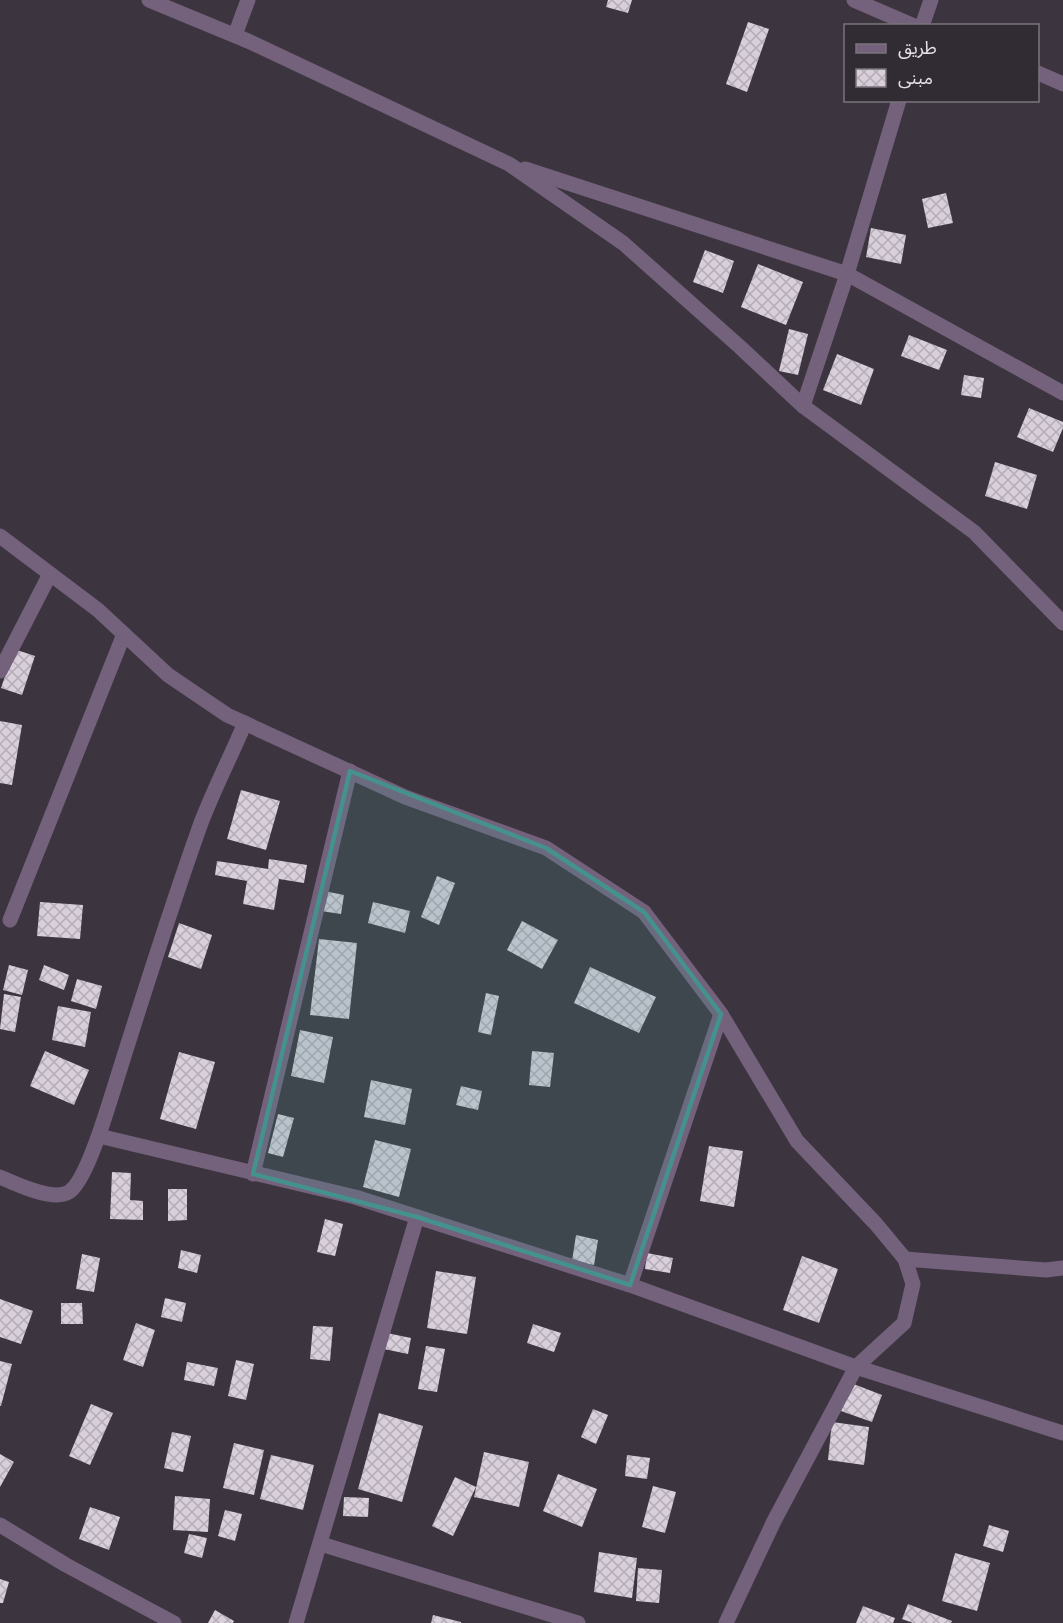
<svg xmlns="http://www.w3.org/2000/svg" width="1063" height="1623" viewBox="0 0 1063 1623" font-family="Montserrat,'Noto Sans Arabic',sans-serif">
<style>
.building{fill:url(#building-cross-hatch)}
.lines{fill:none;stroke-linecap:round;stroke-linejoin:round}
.minor{stroke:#74627c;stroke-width:15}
.marked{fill:#45918d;fill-opacity:0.2;stroke:#45918d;stroke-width:4.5;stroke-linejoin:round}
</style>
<defs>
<pattern id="building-cross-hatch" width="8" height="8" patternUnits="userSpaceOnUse" patternTransform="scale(1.5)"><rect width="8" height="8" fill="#d8cfdb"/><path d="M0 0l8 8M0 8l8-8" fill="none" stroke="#b3acb6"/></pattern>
</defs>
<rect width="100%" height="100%" fill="#3c353f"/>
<!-- building -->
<g class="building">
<polygon points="608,0 632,0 628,13 606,7"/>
<polygon points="748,22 769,29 747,92 726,84"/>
<polygon points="946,193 953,223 928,228 922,199"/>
<polygon points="871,228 906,235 901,264 866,257"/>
<polygon points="705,250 734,261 723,293 693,282"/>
<polygon points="758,264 803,282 786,325 741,307"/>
<polygon points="789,329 808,334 798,375 779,371"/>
<polygon points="909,335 947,350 939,370 901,356"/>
<polygon points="837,354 874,369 861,405 823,390"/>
<polygon points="964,375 984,378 981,398 961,395"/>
<polygon points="1029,408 1063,422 1063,428 1053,452 1017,437"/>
<polygon points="995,462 1037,475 1027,509 985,496"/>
<polygon points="14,649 35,656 22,695 1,688"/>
<polygon points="0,721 22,725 12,785 0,783"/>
<polygon points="241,790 280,801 266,850 227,839"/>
<polygon points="269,859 307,865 304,883 279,879 274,910 243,904 247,881 215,875 217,861 268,869"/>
<polygon points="437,876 455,883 439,925 421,917"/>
<polygon points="324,891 344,895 341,914 321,911"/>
<polygon points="40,902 83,905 80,939 37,936"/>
<polygon points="373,902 410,911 405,933 368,923"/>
<polygon points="522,921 558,940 542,969 507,950"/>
<polygon points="179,923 212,935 201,969 168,957"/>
<polygon points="319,939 357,943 349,1019 310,1015"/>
<polygon points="9,965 28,970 22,995 3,990"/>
<polygon points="44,965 69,975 64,990 39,980"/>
<polygon points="590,967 656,997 639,1033 574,1003"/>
<polygon points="77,979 102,986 96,1009 71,1001"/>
<polygon points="486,993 499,996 491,1035 478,1032"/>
<polygon points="4,994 21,997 15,1032 0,1029"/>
<polygon points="58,1006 91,1012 85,1047 52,1040"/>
<polygon points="300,1030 333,1037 324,1083 291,1076"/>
<polygon points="45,1051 89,1070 74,1105 30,1086"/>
<polygon points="532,1051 554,1053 550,1087 529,1085"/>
<polygon points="179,1052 215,1062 196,1129 160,1119"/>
<polygon points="371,1080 412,1089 405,1125 364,1117"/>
<polygon points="461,1086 482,1091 478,1110 456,1105"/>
<polygon points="278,1114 294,1118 283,1157 268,1153"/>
<polygon points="375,1140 411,1149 399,1197 363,1187"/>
<polygon points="709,1146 743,1151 734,1207 700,1201"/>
<polygon points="112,1172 131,1173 130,1200 143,1201 143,1220 110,1219"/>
<polygon points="168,1189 187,1189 187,1220 168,1221"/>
<polygon points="325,1219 343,1224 335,1256 317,1252"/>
<polygon points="576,1235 598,1240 594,1265 572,1261"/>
<polygon points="181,1250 201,1255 197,1273 178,1268"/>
<polygon points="647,1253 673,1258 670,1273 645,1269"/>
<polygon points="82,1254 100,1258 94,1292 76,1289"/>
<polygon points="802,1256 838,1269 819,1323 783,1310"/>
<polygon points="436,1271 476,1277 467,1334 427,1328"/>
<polygon points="165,1298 186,1303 182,1322 161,1317"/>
<polygon points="0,1299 33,1311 21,1344 0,1337"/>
<polygon points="61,1303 82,1303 83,1324 61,1324"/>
<polygon points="136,1323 155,1330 143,1367 123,1360"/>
<polygon points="533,1324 561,1333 554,1352 527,1343"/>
<polygon points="313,1326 333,1327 330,1361 310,1359"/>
<polygon points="387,1333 411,1338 408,1354 384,1349"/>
<polygon points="426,1346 445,1349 437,1392 418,1389"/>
<polygon points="236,1360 254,1364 246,1400 228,1396"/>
<polygon points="0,1361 12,1364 1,1406 0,1406"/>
<polygon points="187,1362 218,1368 214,1386 184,1380"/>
<polygon points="851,1383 882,1395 872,1422 841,1411"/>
<polygon points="91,1404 113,1413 90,1465 69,1456"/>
<polygon points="593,1409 608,1415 596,1444 581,1437"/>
<polygon points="379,1413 423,1426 402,1502 358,1489"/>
<polygon points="832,1422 869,1427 864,1465 828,1460"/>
<polygon points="172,1432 191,1436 183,1472 164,1468"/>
<polygon points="234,1443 264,1450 254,1495 223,1488"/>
<polygon points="484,1452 529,1462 519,1507 474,1497"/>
<polygon points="0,1454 14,1462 0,1487"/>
<polygon points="271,1455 314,1465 303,1510 260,1499"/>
<polygon points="627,1455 650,1458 647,1479 625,1476"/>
<polygon points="558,1474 597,1489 582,1527 543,1511"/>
<polygon points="455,1477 476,1487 453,1536 432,1526"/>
<polygon points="653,1486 676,1492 665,1533 642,1527"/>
<polygon points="175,1496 210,1499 208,1532 173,1530"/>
<polygon points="344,1497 369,1498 368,1517 343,1516"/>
<polygon points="90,1507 120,1517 109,1550 79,1539"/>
<polygon points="225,1510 242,1514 235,1541 218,1536"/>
<polygon points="989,1525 1009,1531 1003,1552 983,1546"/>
<polygon points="189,1534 207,1538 202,1558 184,1553"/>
<polygon points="599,1552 637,1558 632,1598 594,1592"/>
<polygon points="955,1553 990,1563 977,1611 942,1601"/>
<polygon points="638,1568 662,1570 659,1603 636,1601"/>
<polygon points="0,1579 9,1582 3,1603 0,1603"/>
<polygon points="908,1604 952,1621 951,1623 913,1623 902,1619"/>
<polygon points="863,1606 895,1618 893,1623 856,1623"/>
<polygon points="215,1610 234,1621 233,1623 208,1623"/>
<polygon points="433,1615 461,1622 461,1623 431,1623"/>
</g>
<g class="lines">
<!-- minor -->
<g class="minor">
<polyline points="149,0 248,41 509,164 623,243 740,347 803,406 974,532 1063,623"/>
<polyline points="854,0 914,26"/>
<polyline points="922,26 931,0"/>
<polyline points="235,35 248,0"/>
<polyline points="1038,73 1063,84"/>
<polyline points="525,169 847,274 1063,393"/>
<polyline points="803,406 847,274 899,100"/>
<polyline points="0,536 98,610 168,675 227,715 405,797 546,848 644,912 721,1014 797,1141 876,1224 905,1259 913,1284 904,1323 856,1367 774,1521 726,1623"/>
<polyline points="0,671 50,574"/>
<polyline points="10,920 124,634"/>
<polyline points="99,1136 355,1197 630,1285 856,1367 1063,1433"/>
<polyline points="253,1174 350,771"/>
<path d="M0 1177C16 1184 53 1202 69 1192 85 1182 104 1120 110 1101 139 1008 168 915 201 823 214 789 231 756 245 723"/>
<polyline points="905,1259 1046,1270 1063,1268"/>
<polyline points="630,1285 721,1014"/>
<polyline points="0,1525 66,1565 174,1623"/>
<polyline points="321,1544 578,1623"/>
<polyline points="296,1623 417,1217"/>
</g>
</g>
<!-- marked area -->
<path class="marked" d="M350 771 546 848 644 912 721 1014 630 1285 417 1217 253 1174Z"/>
<!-- legend -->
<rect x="844" y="24" width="195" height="78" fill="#312b34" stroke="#7a747c" stroke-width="1.5"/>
<rect x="856" y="44" width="30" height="9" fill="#74627c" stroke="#7a747c" stroke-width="1.5"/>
<text x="898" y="54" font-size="18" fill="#e7e2e9">طريق</text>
<rect x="856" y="69" width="30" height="18" fill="url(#building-cross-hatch)" stroke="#7a747c" stroke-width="1.5"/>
<text x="898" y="84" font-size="18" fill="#e7e2e9">مبنى</text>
</svg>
